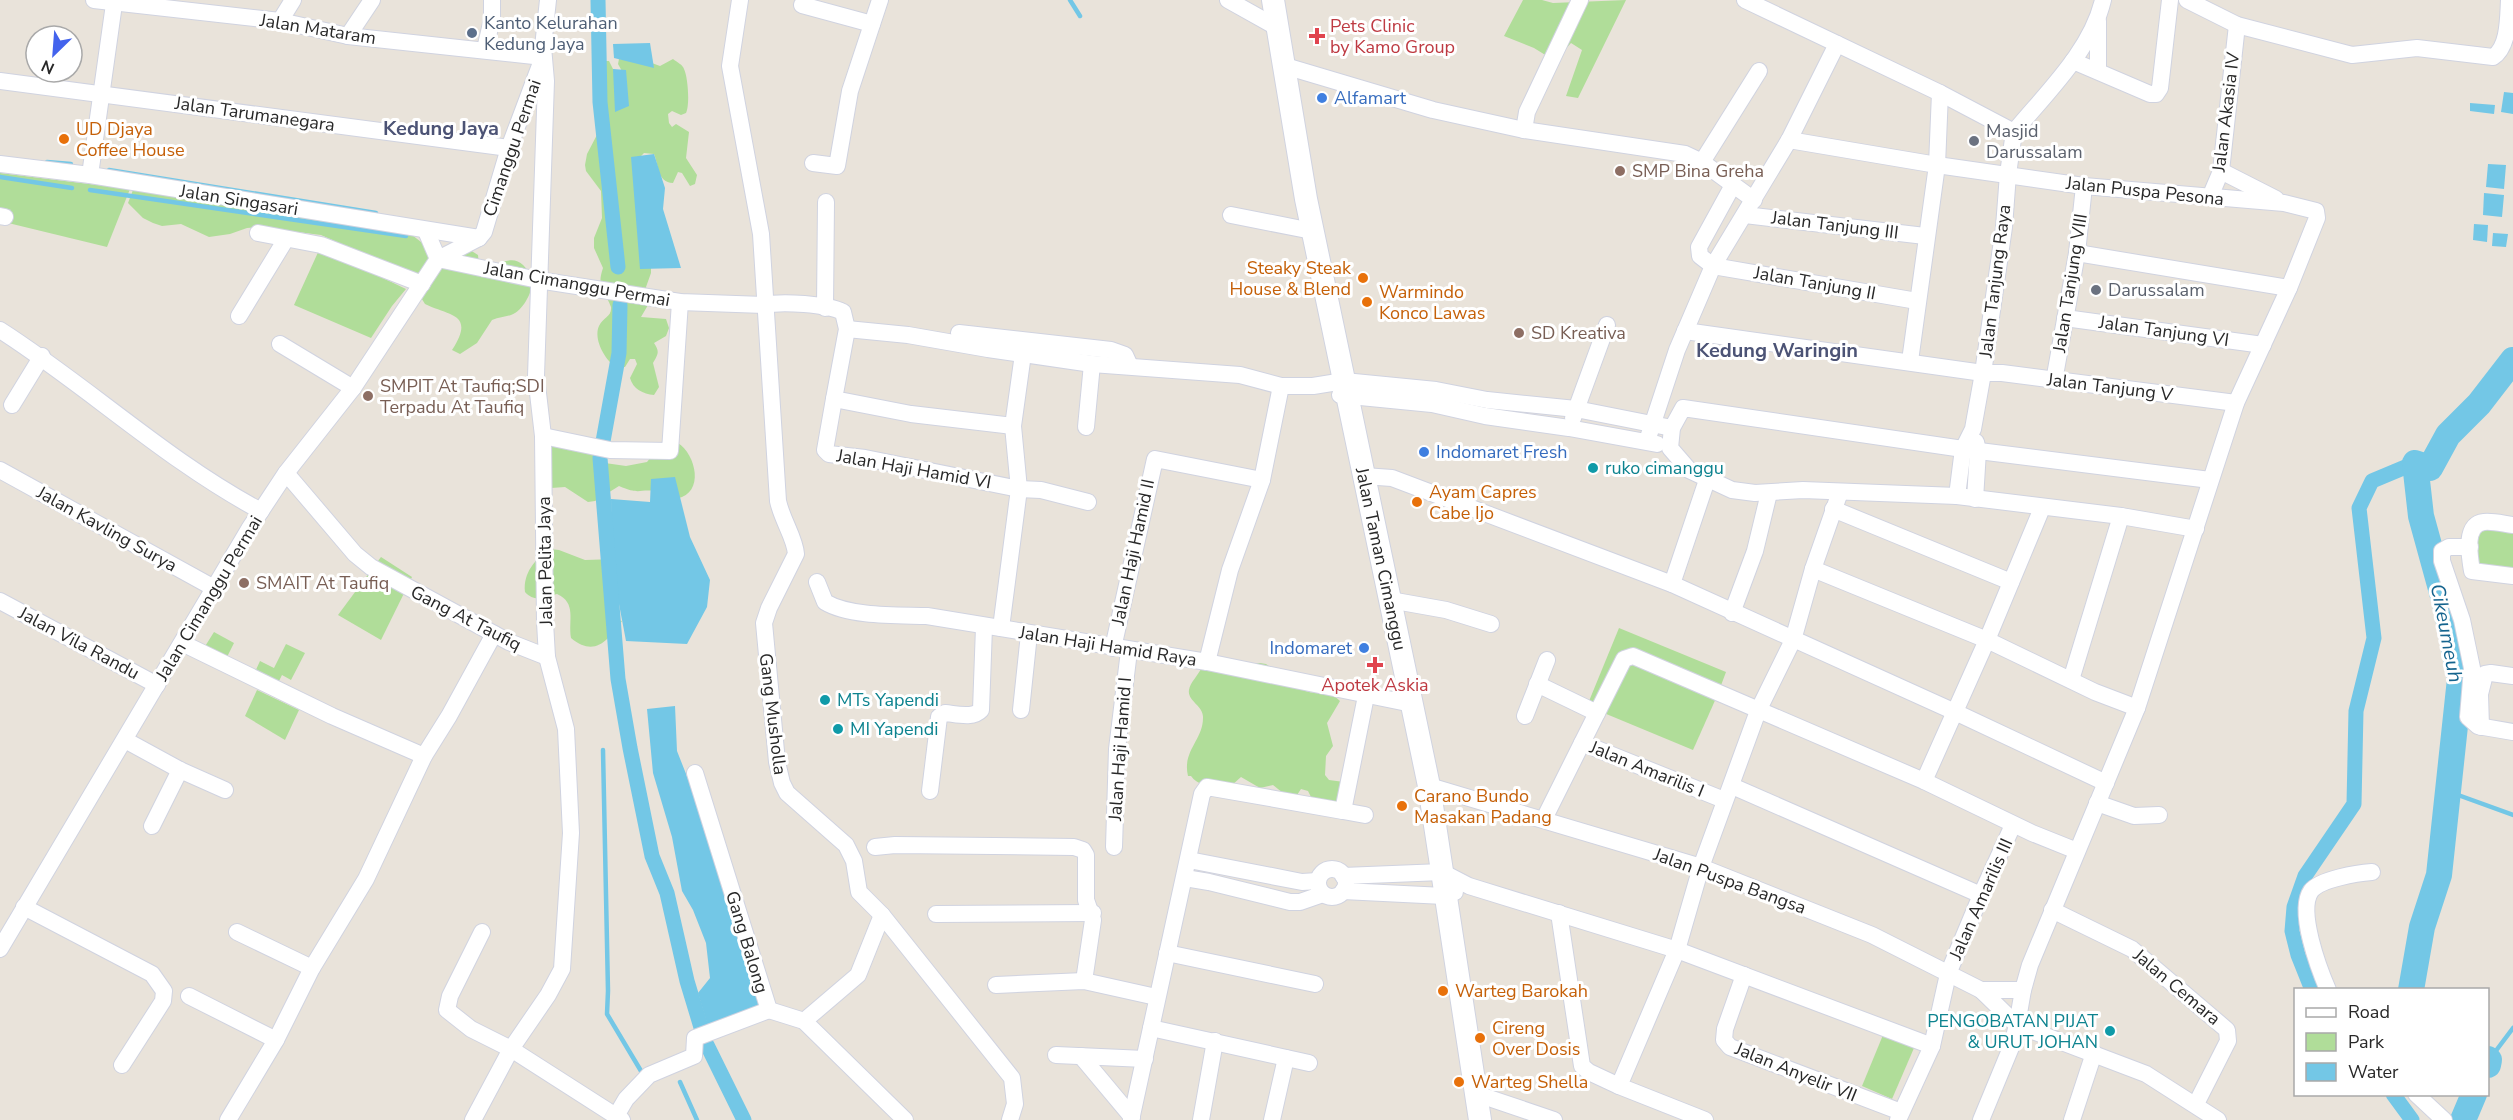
<svg xmlns="http://www.w3.org/2000/svg" width="2513" height="1120" viewBox="0 0 2513 1120" font-family="'Nunito Sans',sans-serif">
<style>
.green{fill:#b0dd99}
.water{fill:#73c7e6}
.lines{fill:none;stroke-linecap:round;stroke-linejoin:round}
.stream{stroke:#73c7e6;stroke-width:4.5}
.canal{stroke:#73c7e6;stroke-width:15}
.river{stroke:#73c7e6;stroke-width:26}
.street-casing{stroke:#d0d3e0;stroke-width:18}
.secondary-casing{stroke:#d0d3e0;stroke-width:24}
.street{stroke:#fff;stroke-width:16}
.secondary{stroke:#fff;stroke-width:22}
.service-dot{fill:#5c6f8a;stroke:#fff;stroke-width:2}
.health-dot{fill:#e0444e;stroke:#fff;stroke-width:2}
.shop-dot{fill:#3f7fe0;stroke:#fff;stroke-width:2}
.food-dot{fill:#e8710a;stroke:#fff;stroke-width:2}
.worship-dot{fill:#6b7280;stroke:#fff;stroke-width:2}
.education-dot{fill:#8d6e63;stroke:#fff;stroke-width:2}
.culture-dot{fill:#0f9aa8;stroke:#fff;stroke-width:2}
.labels{text-anchor:middle;stroke-width:6;stroke-linejoin:round;paint-order:stroke}
.service-label{font-size:18px;fill:#4e5e75;stroke:#fff;text-anchor:start}
.health-label{font-size:18px;fill:#be3a42;stroke:#fff;text-anchor:start}
.street-label{font-size:18px;fill:#282828;stroke:#fff}
.shop-label{font-size:18px;fill:#366cbe;stroke:#fff;text-anchor:start}
.food-label{font-size:18px;fill:#c56008;stroke:#fff;text-anchor:start}
.worship-label{font-size:18px;fill:#5b616d;stroke:#fff;text-anchor:start}
.education-label{font-size:18px;fill:#785e54;stroke:#fff;text-anchor:start}
.culture-label{font-size:18px;fill:#0d838f;stroke:#fff;text-anchor:start}
.neighbourhood-label{font-size:20px;font-weight:bold;fill:#4c5375;stroke:#fff}
.water-label{font-size:20px;font-style:italic;fill:#15648e;stroke:#fff}
</style>
<rect width="100%" height="100%" fill="#e9e3da"/>
<!-- green -->
<g class="green">
<polygon points="1523,0 1542,0 1553,3 1626,0 1578,98 1566,96 1582,50 1571,43 1555,61 1534,48 1504,36"/>
<path d="M619 59 649 62 660 66 673 59C677 62 683 65 684 69 688 77 690 105 686 113L681 115 672 111 668 114 669 123 672 127 676 124 689 132 686 158 697 175 695 184 690 186 682 173 678 172 673 183C657 182 659 166 654 154L644 153 641 156 651 264V273L646 287 649 295 648 305 641 317 666 319 669 328 666 336 654 343C660 352 658 354 653 363L659 387 654 395C643 394 633 389 630 378L637 364 635 359H630L625 367H616C605 360 593 339 599 326 603 317 612 317 611 307 605 290 596 288 603 268L594 248V238L602 218 601 191 586 171 585 165 587 154 599 131V114L594 104 601 89 599 69 604 61H609L613 69 623 73 618 64Z"/>
<polygon points="0,173 130,189 107,247 0,221"/>
<path d="M133 190 412 235 434 252 459 243 478 255 479 265 486 271C510 256 521 254 534 282 530 294 524 310 511 315 505 317 499 317 492 320L477 343 460 354 452 350C476 313 449 316 425 304L420 296 421 290 341 244 321 235 258 227 247 228 230 234 209 237 181 224 162 226 153 223 143 218 128 203Z"/>
<polygon points="320,248 406,289 392,306 371,338 294,305"/>
<path d="M551 440 592 453 598 462 626 466 647 462 651 457 674 441C694 449 705 488 682 497 673 501 664 492 655 491 638 489 640 495 619 486L595 501 588 502 565 487 551 488 546 483Z"/>
<polygon points="2513,524 2513,576 2472,571 2474,527"/>
<path d="M550 549 559 550 585 560 616 559 621 587 616 592 611 603 617 620 622 621C608 640 595 658 571 638 568 620 577 603 557 594 544 597 535 603 525 592 523 573 535 559 550 549Z"/>
<polygon points="381,557 412,577 381,640 338,615"/>
<polygon points="1619,628 1726,672 1717,696 1693,750 1587,706"/>
<polygon points="214,632 234,643 226,659 204,648"/>
<polygon points="286,644 305,653 291,680 282,675 277,685 254,674 260,661 274,668"/>
<path d="M1260 663 1266 664 1303 690C1319 697 1325 686 1340 701L1327 723 1333 746 1326 756 1325 775 1329 780 1344 782 1345 797 1333 804 1312 799 1308 791 1301 789 1297 795 1283 793 1273 785 1260 788 1241 777 1231 786C1217 785 1200 789 1191 776H1188C1182 751 1203 740 1203 718 1204 706 1187 701 1189 690 1190 683 1198 675 1201 669Z"/>
<polygon points="257,690 299,710 285,740 245,716"/>
<polygon points="1883,1035 1914,1048 1892,1099 1862,1086"/>
</g>
<!-- water -->
<g class="water">
<polygon points="650,43 654,68 614,58 613,44"/>
<polygon points="613,69 626,70 629,106 615,112"/>
<polygon points="2504,92 2513,93 2513,114 2501,112"/>
<polygon points="2470,103 2495,105 2494,114 2470,111"/>
<polygon points="654,154 665,188 663,209 681,268 640,269 631,157"/>
<polygon points="2488,164 2506,165 2504,189 2486,187"/>
<polygon points="2484,193 2504,195 2502,217 2483,215"/>
<polygon points="2474,224 2488,225 2487,242 2473,240"/>
<polygon points="2493,233 2508,234 2506,247 2492,246"/>
<polygon points="675,477 690,537 710,580 707,607 687,644 626,641 612,567 611,499 650,502 651,479"/>
<polygon points="675,706 677,751 705,822 766,1009 709,1030 698,993 710,978 706,943 693,910 682,891 672,837 653,773 647,709"/>
</g>
<g class="lines">
<!-- stream -->
<g class="stream">
<polyline points="1070,0 1080,16"/>
<polyline points="47,162 71,164"/>
<polyline points="109,170 376,213"/>
<polyline points="0,177 72,188"/>
<polyline points="90,190 406,236"/>
<polyline points="603,750 608,991 607,1014 644,1076"/>
<polyline points="2447,791 2513,815"/>
<polyline points="2489,1060 2513,1028"/>
<polyline points="680,1082 697,1120"/>
</g>
<!-- canal -->
<g class="canal">
<polyline points="598,0 600,102 618,267"/>
<polyline points="620,305 619,353 600,458 618,679 630,748 652,856 667,893 687,981 703,1034"/>
<polyline points="2312,990 2298,955 2292,931 2294,907 2305,876 2354,804 2356,711 2374,638 2359,508 2372,481 2415,463"/>
<polyline points="707,1045 744,1120"/>
<polyline points="2393,1094 2412,1120"/>
</g>
<!-- river -->
<g class="river">
<polyline points="2411,990 2422,927 2439,875 2460,679 2446,607 2421,516 2415,463 2430,468 2448,435 2479,404 2513,360"/>
<polyline points="2488,1059 2489,1060 2488,1065"/>
<polyline points="2463,1120 2474,1094"/>
</g>
<!-- street casing -->
<g class="street-casing">
<g id="street">
<polyline points="94,0 280,21 348,36 543,57"/>
<path d="M740 0 730 66 761 234 778 501C782 520 795 538 796 554L769 608 764 623 777 762 782 783 787 793 846 845 854 861 859 892 882 915 1012 1078 1015 1104 1010 1120"/>
<polyline points="1228,0 1278,28"/>
<polyline points="1745,0 1940,93 2014,132"/>
<path d="M2187 0 2237 25 2352 55 2417 48 2493 57C2509 47 2508 17 2509 0"/>
<polyline points="802,5 872,24"/>
<polyline points="280,21 293,0"/>
<polyline points="348,36 372,0"/>
<polyline points="485,49 492,19 492,0"/>
<polyline points="2073,61 2150,94 2156,94 2160,88 2170,0"/>
<polyline points="1285,66 1433,110 1524,130 1685,154 1702,162 1754,200"/>
<polyline points="2098,71 2098,21"/>
<polyline points="0,81 509,148"/>
<polyline points="1524,130 1527,112 1580,0"/>
<path d="M2014 132C2046 93 2091 51 2103 0"/>
<polyline points="1789,140 1937,165 2084,186 2284,203 2316,211 2317,218 2289,288 2236,403 2137,708 2030,965 2023,990 2017,1025 2146,1074 2218,1120"/>
<polyline points="1702,162 1759,71"/>
<polyline points="813,163 837,166 850,91 880,0"/>
<polyline points="0,164 90,175 479,238"/>
<polyline points="2221,171 2276,199"/>
<polyline points="90,175 114,4 117,0"/>
<polyline points="1733,185 1699,247 1700,256 1713,266 1917,301"/>
<polyline points="2210,197 2221,171 2237,25"/>
<polyline points="1231,215 1312,231"/>
<polyline points="1745,215 1925,236"/>
<polyline points="0,216 5,217"/>
<polyline points="258,233 321,245 422,284"/>
<polyline points="2077,253 2289,288"/>
<path d="M438 259 538 280 680 302 764 305C782 301 827 304 843 312L847 329 834 399 911 414 1013 426"/>
<polyline points="438,259 479,238 484,232 509,148 542,60"/>
<polyline points="825,308 826,202"/>
<polyline points="239,316 286,239"/>
<polyline points="2065,318 2263,345"/>
<polyline points="847,329 908,335 988,349 1092,364 1240,375 1281,386 1313,386 1344,381 1436,390 1487,400 1576,409 1672,428"/>
<path d="M0 330C89 387 167 461 261 511"/>
<polyline points="1685,331 1983,373 2002,373 2236,403"/>
<polyline points="959,333 1111,350 1125,355 1130,366"/>
<polyline points="280,344 353,388"/>
<polyline points="1910,361 1937,165 1940,93"/>
<polyline points="2054,381 2077,253 2084,186"/>
<polyline points="1340,395 1432,404 1485,416 1569,428 1657,444"/>
<polyline points="834,399 825,450 829,454 865,458 1019,489 1041,490 1088,502"/>
<polyline points="12,405 42,356"/>
<polyline points="1573,418 1607,325"/>
<polyline points="1086,427 1092,364"/>
<polyline points="543,436 610,450 670,451 680,302"/>
<polyline points="1647,441 1677,350 1713,266 1789,140 1837,44"/>
<polyline points="0,470 214,588"/>
<polyline points="286,473 355,554 371,567 509,642 547,657"/>
<polyline points="1364,476 1392,478 1672,584 1955,712 2106,783"/>
<polyline points="1957,496 1963,449 1973,429 1983,373 2004,227 2008,174 2014,132"/>
<polyline points="1975,499 1978,451 1976,442"/>
<polyline points="1833,509 2011,582"/>
<path d="M2513 525C2504 524 2493 521 2484 522 2463 524 2470 558 2472 571L2513 576"/>
<polyline points="2196,529 2121,516 1957,496 1803,490 1755,493 1732,490 1689,470 1670,448 1672,428 1683,408 1963,449 2210,480"/>
<polyline points="2470,547 2449,547 2442,551 2442,561 2462,620 2472,668 2468,717 2478,726 2513,732"/>
<polyline points="1813,569 1987,640 2095,692 2137,708"/>
<path d="M817 582 825 602C850 617 898 615 927 616L1207 662 1412 704"/>
<polyline points="1672,584 1707,480"/>
<polyline points="1390,600 1446,610 1491,624"/>
<polyline points="0,601 157,685"/>
<polyline points="1732,613 1755,551 1769,493"/>
<polyline points="1001,628 1019,489 1013,426 1023,354"/>
<polyline points="182,643 332,716 424,756"/>
<polyline points="1113,648 1155,459 1262,480"/>
<polyline points="1207,662 1230,570 1262,480 1281,386"/>
<polyline points="2071,680 2121,516"/>
<polyline points="1537,684 1597,713"/>
<polyline points="1021,710 1029,634"/>
<polyline points="1525,716 1547,660"/>
<polyline points="2481,727 2480,694 2485,674 2491,673 2513,676"/>
<polyline points="125,740 180,770 225,790"/>
<polyline points="1582,743 1724,800"/>
<polyline points="695,773 769,1010 804,1021 905,1120"/>
<polyline points="1924,781 1987,640 2042,508"/>
<polyline points="1429,786 1701,867 1872,935 1981,990 2023,990"/>
<polyline points="1732,786 1981,895"/>
<path d="M930 791 939 717 945 713C956 714 973 719 981 710L984 627"/>
<polyline points="2097,803 2134,816 2159,815"/>
<polyline points="1343,811 1365,815"/>
<polyline points="1544,819 1624,659 1633,656 1924,781 2032,833 2077,851"/>
<polyline points="152,826 180,770"/>
<polyline points="875,847 895,845 1074,847 1083,850 1086,855 1086,900 1093,920 1084,981"/>
<polyline points="1114,847 1117,749 1129,651"/>
<polyline points="1189,860 1302,882 1318,881"/>
<circle cx="1332" cy="883" r="14"/>
<polyline points="1343,876 1442,872 1469,886 1677,950 1932,1046"/>
<polyline points="1185,878 1209,882 1290,902 1300,902 1323,894"/>
<polyline points="1343,891 1444,896 1455,892"/>
<polyline points="24,907 152,974 164,991 163,1001 122,1065"/>
<polyline points="2052,910 2132,949 2227,1030 2228,1041 2196,1104"/>
<polyline points="1559,913 1582,1066 1589,1072 1619,1086"/>
<polyline points="936,914 1093,913"/>
<polyline points="237,932 312,968"/>
<polyline points="482,932 450,996 447,1010 471,1029 511,1049 622,1120"/>
<polyline points="0,949 249,529 286,473 353,388 438,259 426,231"/>
<polyline points="1167,953 1315,984"/>
<polyline points="1744,975 1725,1029 1724,1040 1730,1047 1901,1112"/>
<polyline points="996,985 1084,981 1156,997"/>
<polyline points="1981,990 2017,1025 2012,1045 1981,1120"/>
<path d="M2328 990C2319 969 2297 911 2311 891 2320 879 2358 873 2372 872"/>
<polyline points="189,996 276,1040"/>
<polyline points="804,1021 858,975 882,915"/>
<polyline points="1151,1028 1309,1063"/>
<polyline points="1056,1055 1145,1059"/>
<polyline points="1081,1056 1132,1117"/>
<polyline points="1477,1094 1554,1120"/>
<polyline points="2416,1094 2444,1120"/>
<polyline points="616,1116 626,1099 649,1075 694,1056 695,1038 769,1010"/>
<polyline points="228,1120 276,1040 312,968 366,879 424,756 449,716 494,634"/>
<polyline points="473,1120 511,1049 548,995 562,969 571,833 566,729 547,657 545,622 543,436 536,376 546,81 543,47 548,0"/>
<polyline points="1131,1120 1202,794 1207,787 1343,811 1366,696"/>
<polyline points="1201,1120 1215,1041"/>
<polyline points="1272,1120 1286,1058"/>
<polyline points="1705,1120 1619,1086 1677,950 1701,867 1758,711 1793,640 1813,569 1840,492"/>
<polyline points="1898,1120 1932,1046 1948,974 1981,895 2013,825"/>
<polyline points="2072,1120 2094,1053"/>
</g>
</g>
<!-- secondary casing -->
<g class="secondary-casing">
<polyline id="secondary" points="1273,0 1306,199 1429,786 1480,1120"/>
</g>
<!-- street -->
<use href="#street" class="street"/>
<!-- secondary -->
<use href="#secondary" class="secondary"/>
</g>
<!-- markers -->
<circle class="service-dot" cx="472" cy="33" r="6"/>
<g class="health-dot">
<path d="M1314 27h6v6h6v6h-6v6h-6v-6h-6v-6h6z"/>
<path d="M1372 656h6v6h6v6h-6v6h-6v-6h-6v-6h6z"/>
</g>
<g class="shop-dot">
<circle cx="1322" cy="98" r="6"/>
<circle cx="1424" cy="452" r="6"/>
<circle cx="1364" cy="648" r="6"/>
</g>
<g class="food-dot">
<circle cx="64" cy="139" r="6"/>
<circle cx="1363" cy="278" r="6"/>
<circle cx="1367" cy="302" r="6"/>
<circle cx="1417" cy="502" r="6"/>
<circle cx="1402" cy="806" r="6"/>
<circle cx="1443" cy="991" r="6"/>
<circle cx="1480" cy="1038" r="6"/>
<circle cx="1459" cy="1082" r="6"/>
</g>
<g class="worship-dot">
<circle cx="1974" cy="141" r="6"/>
<circle cx="2096" cy="290" r="6"/>
</g>
<g class="education-dot">
<circle cx="1620" cy="171" r="6"/>
<circle cx="1519" cy="333" r="6"/>
<circle cx="368" cy="396" r="6"/>
<circle cx="244" cy="583" r="6"/>
</g>
<g class="culture-dot">
<circle cx="1593" cy="468" r="6"/>
<circle cx="825" cy="700" r="6"/>
<circle cx="838" cy="729" r="6"/>
<circle cx="2110" cy="1031" r="6"/>
</g>
<g class="labels">
<!-- service labels -->
<g class="service-label">
<text x="484" y="29">Kanto Kelurahan<tspan x="484" dy="21">Kedung Jaya</tspan></text>
</g>
<!-- health labels -->
<g class="health-label">
<text x="1330" y="32">Pets Clinic<tspan x="1330" dy="21">by Kamo Group</tspan></text>
<text x="1375" y="691" text-anchor="middle">Apotek Askia</text>
</g>
<!-- street labels -->
<g class="street-label">
<text transform="translate(318 29) rotate(9)" y="6">Jalan Mataram</text>
<text transform="translate(2226 112) rotate(-83)" y="6">Jalan Akasia IV</text>
<text transform="translate(255 114) rotate(8)" y="6">Jalan Tarumanegara</text>
<text transform="translate(512 148) rotate(-71)" y="6">Cimanggu Permai</text>
<text transform="translate(2145 191) rotate(6)" y="6">Jalan Puspa Pesona</text>
<text transform="translate(239 200) rotate(9)" y="6">Jalan Singasari</text>
<text transform="translate(1835 225) rotate(7)" y="6">Jalan Tanjung III</text>
<text transform="translate(1995 281) rotate(-83)" y="6">Jalan Tanjung Raya</text>
<text transform="translate(1815 283) rotate(10)" y="6">Jalan Tanjung II</text>
<text transform="translate(2070 283) rotate(-81)" y="6">Jalan Tanjung VIII</text>
<text transform="translate(577 284) rotate(10)" y="6">Jalan Cimanggu Permai</text>
<text transform="translate(2164 331) rotate(8)" y="6">Jalan Tanjung VI</text>
<text transform="translate(2110 387) rotate(7)" y="6">Jalan Tanjung V</text>
<text transform="translate(914 469) rotate(10)" y="6">Jalan Haji Hamid VI</text>
<text transform="translate(107 529) rotate(29)" y="6">Jalan Kavling Surya</text>
<text transform="translate(1133 552) rotate(-78)" y="6">Jalan Haji Hamid II</text>
<text transform="translate(1381 559) rotate(78)" y="6">Jalan Taman Cimanggu</text>
<text transform="translate(545 561) rotate(-91)" y="6">Jalan Pelita Jaya</text>
<text transform="translate(209 598) rotate(-59)" y="6">Jalan Cimanggu Permai</text>
<text transform="translate(466 618) rotate(27)" y="6">Gang At Taufiq</text>
<text transform="translate(79 643) rotate(28)" y="6">Jalan Vila Randu</text>
<text transform="translate(1108 646) rotate(9)" y="6">Jalan Haji Hamid Raya</text>
<text transform="translate(773 714) rotate(83)" y="6">Gang Musholla</text>
<text transform="translate(1120 749) rotate(-86)" y="6">Jalan Haji Hamid I</text>
<text transform="translate(1647 769) rotate(22)" y="6">Jalan Amarilis I</text>
<text transform="translate(1730 881) rotate(20)" y="6">Jalan Puspa Bangsa</text>
<text transform="translate(1981 899) rotate(-66)" y="6">Jalan Amarilis III</text>
<text transform="translate(747 942) rotate(73)" y="6">Gang Balong</text>
<text transform="translate(2177 987) rotate(40)" y="6">Jalan Cemara</text>
<text transform="translate(1796 1072) rotate(22)" y="6">Jalan Anyelir VII</text>
</g>
<!-- shop labels -->
<g class="shop-label">
<text x="1334" y="104">Alfamart</text>
<text x="1436" y="458">Indomaret Fresh</text>
<text x="1352" y="654" text-anchor="end">Indomaret</text>
</g>
<!-- food labels -->
<g class="food-label">
<text x="76" y="135">UD Djaya<tspan x="76" dy="21">Coffee House</tspan></text>
<text x="1351" y="274" text-anchor="end">Steaky Steak<tspan x="1351" dy="21">House &amp; Blend</tspan></text>
<text x="1379" y="298">Warmindo<tspan x="1379" dy="21">Konco Lawas</tspan></text>
<text x="1429" y="498">Ayam Capres<tspan x="1429" dy="21">Cabe Ijo</tspan></text>
<text x="1414" y="802">Carano Bundo<tspan x="1414" dy="21">Masakan Padang</tspan></text>
<text x="1455" y="997">Warteg Barokah</text>
<text x="1492" y="1034">Cireng<tspan x="1492" dy="21">Over Dosis</tspan></text>
<text x="1471" y="1088">Warteg Shella</text>
</g>
<!-- worship labels -->
<g class="worship-label">
<text x="1986" y="137">Masjid<tspan x="1986" dy="21">Darussalam</tspan></text>
<text x="2108" y="296">Darussalam</text>
</g>
<!-- education labels -->
<g class="education-label">
<text x="1632" y="177">SMP Bina Greha</text>
<text x="1531" y="339">SD Kreativa</text>
<text x="380" y="392">SMPIT At Taufiq;SDI<tspan x="380" dy="21">Terpadu At Taufiq</tspan></text>
<text x="256" y="589">SMAIT At Taufiq</text>
</g>
<!-- culture labels -->
<g class="culture-label">
<text x="1605" y="474">ruko cimanggu</text>
<text x="837" y="706">MTs Yapendi</text>
<text x="850" y="735">MI Yapendi</text>
<text x="2098" y="1027" text-anchor="end">PENGOBATAN PIJAT<tspan x="2098" dy="21">&amp; URUT JOHAN</tspan></text>
</g>
<!-- neighbourhood labels -->
<g class="neighbourhood-label">
<text x="441" y="135">Kedung Jaya</text>
<text x="1777" y="357">Kedung Waringin</text>
</g>
<!-- water labels -->
<g class="water-label">
<text transform="translate(2447 633) rotate(79)" y="7">Cikeumeuh</text>
</g>
</g>
<!-- legend -->
<rect x="2294" y="988" width="195" height="108" fill="#ffffff" stroke="#a9a9a9" stroke-width="1.5"/>
<rect x="2306" y="1008" width="30" height="9" fill="#ffffff" stroke="#a9a9a9" stroke-width="1.5"/>
<text x="2348" y="1018" font-size="18" fill="#282828">Road</text>
<rect x="2306" y="1033" width="30" height="18" fill="#b0dd99" stroke="#a9a9a9" stroke-width="1.5"/>
<text x="2348" y="1048" font-size="18" fill="#282828">Park</text>
<rect x="2306" y="1063" width="30" height="18" fill="#73c7e6" stroke="#a9a9a9" stroke-width="1.5"/>
<text x="2348" y="1078" font-size="18" fill="#282828">Water</text>
<!-- north arrow -->
<g transform="translate(54 54) rotate(205)"><circle r="28" fill="#ffffff" stroke="#a9a9a9" stroke-width="1.5"/>
<path d="M0-4.5L10 22L0 15L-10 22Z" fill="#4363ed"/>
<text y="-9" font-size="16" font-weight="bold" text-anchor="middle" fill="#282828">N</text>
</g>
</svg>
